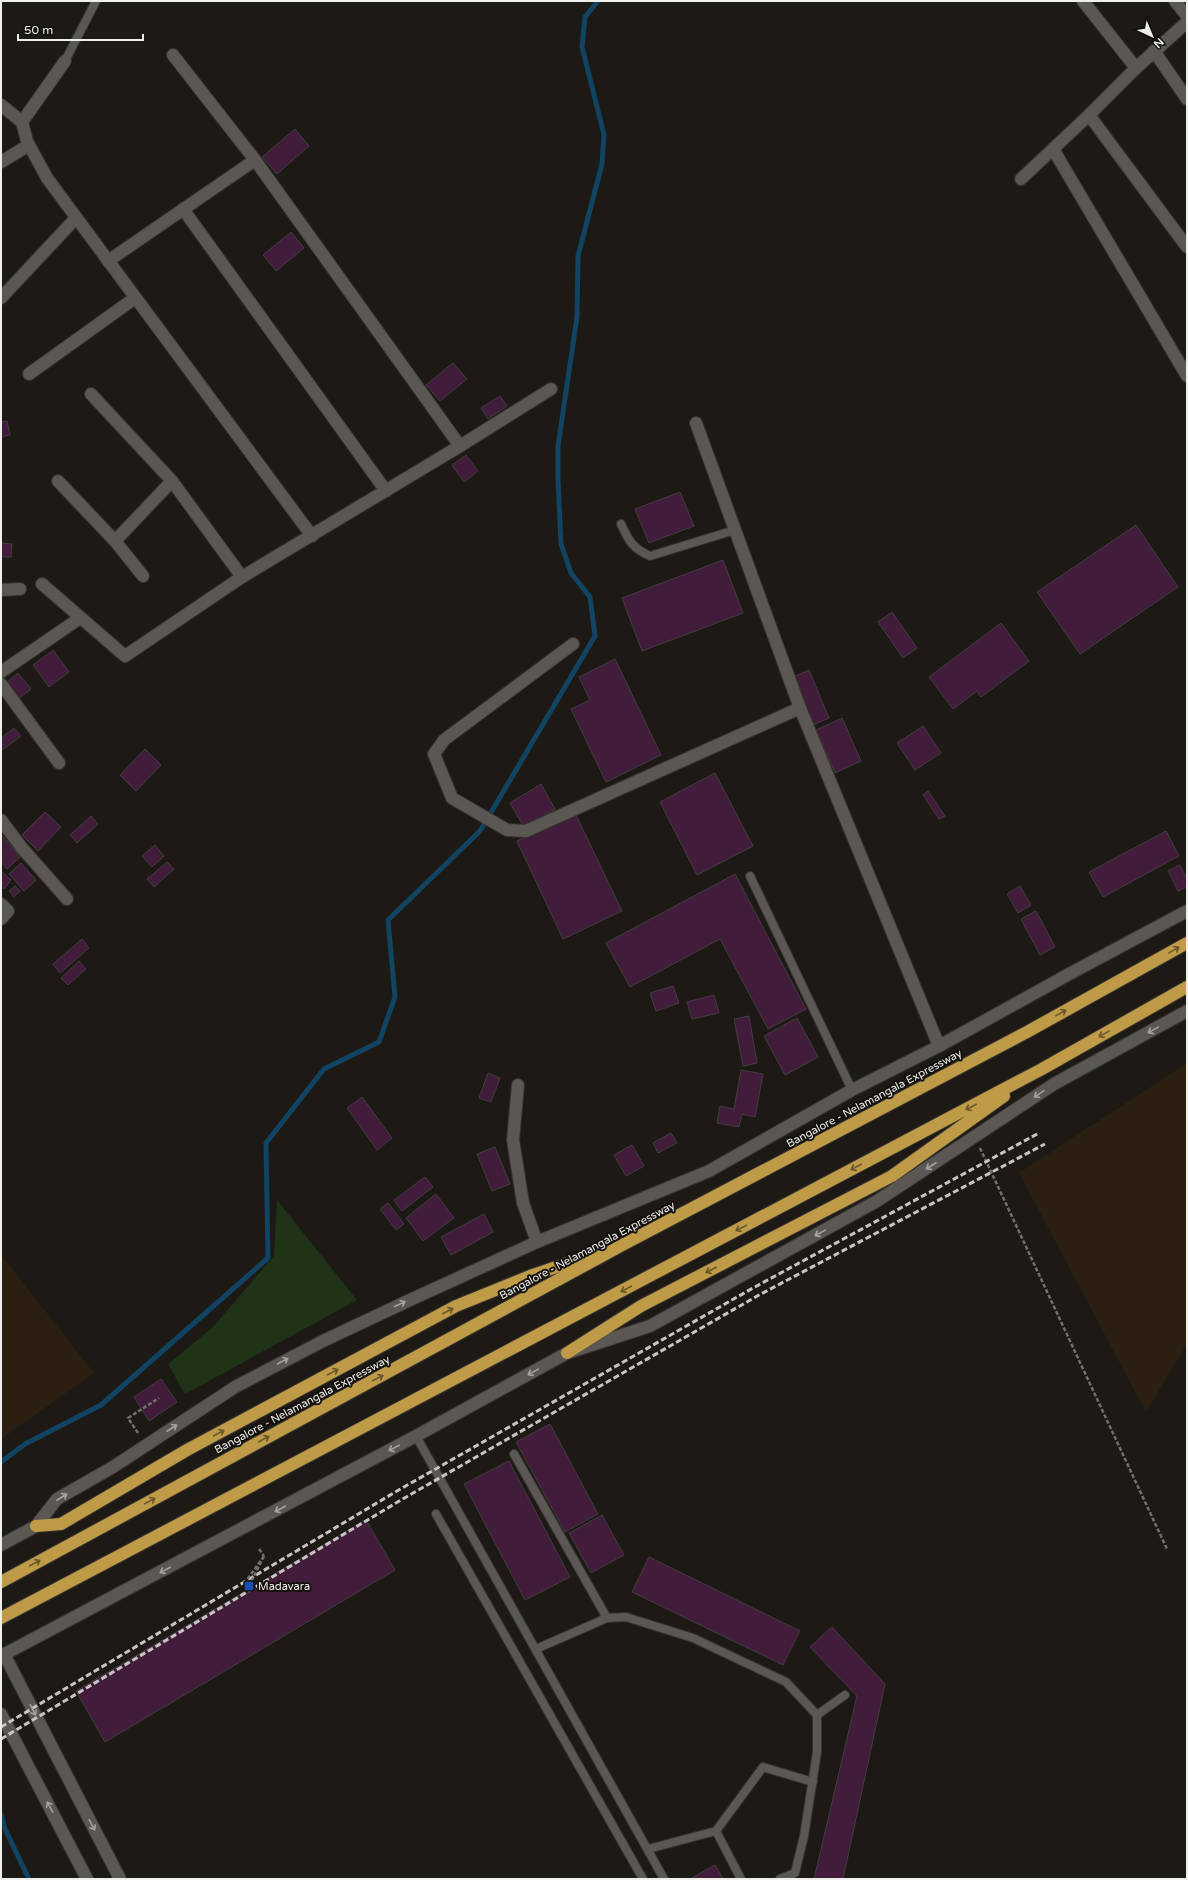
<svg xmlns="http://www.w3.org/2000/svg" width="1188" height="1880" viewBox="0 0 1188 1880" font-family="'Varela Round',sans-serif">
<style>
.industrial{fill:#2b1f12}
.green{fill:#1f3417}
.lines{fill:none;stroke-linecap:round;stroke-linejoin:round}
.stream{stroke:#114362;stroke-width:5}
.building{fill:#421c3b;stroke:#423d41}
.service-casing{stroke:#363431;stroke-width:10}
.minor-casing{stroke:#363431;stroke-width:14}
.tertiary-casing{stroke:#363431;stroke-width:14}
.motorway-casing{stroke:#363431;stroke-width:14}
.path{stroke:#726f6c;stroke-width:2.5;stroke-dasharray:4 2;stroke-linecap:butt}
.service{stroke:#5b5752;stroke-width:8}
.minor{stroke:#5b5752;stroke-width:12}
.tertiary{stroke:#5b5752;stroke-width:12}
.motorway{stroke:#bf9b47;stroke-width:12}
.rail{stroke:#c7c4c1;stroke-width:3;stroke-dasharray:6 3;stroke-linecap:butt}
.path-bridge{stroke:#726f6c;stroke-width:2.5;stroke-dasharray:4 2;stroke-linecap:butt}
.oneway{stroke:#6a562a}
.oneway2{stroke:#a6a29e}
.transit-dot{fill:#1a4fb4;stroke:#14110d;stroke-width:1.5}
.labels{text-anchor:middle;stroke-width:4;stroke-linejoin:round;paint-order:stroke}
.street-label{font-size:11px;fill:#f0eeeb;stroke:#14110d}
.poi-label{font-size:11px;fill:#f0eeeb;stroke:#14110d;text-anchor:start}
</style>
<rect width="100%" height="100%" fill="#1d1a16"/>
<!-- industrial -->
<g class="industrial">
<polygon points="1187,1063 1187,1344 1146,1412 1019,1173"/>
<polygon points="1,1255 94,1373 1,1439"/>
</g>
<!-- green -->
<polygon class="green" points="277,1200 357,1300 185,1394 168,1364 212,1328 274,1256"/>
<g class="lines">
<!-- stream -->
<g class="stream">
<polyline points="1,1462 25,1444 101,1405 268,1258 266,1143 324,1069 379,1042 395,997 388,920 480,831 595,636 590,597 571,573 561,544 558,479 558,446 577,317 578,256 602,164 604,135 582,47 585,17 598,1"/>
<polyline points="1,1814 5,1829 29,1879"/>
</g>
</g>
<!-- building -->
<g class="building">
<polygon points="295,129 309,146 277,174 262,157"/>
<polygon points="291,232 304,248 276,271 263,255"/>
<polygon points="453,363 467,379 440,401 426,385"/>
<polygon points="500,396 507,406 488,419 481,408"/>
<polygon points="7,421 10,435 1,437 1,422"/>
<polygon points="466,455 478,471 464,482 452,465"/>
<polygon points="680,492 694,526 649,543 635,509"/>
<polygon points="1136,525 1178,587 1080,654 1037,592"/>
<polygon points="1,543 12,544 11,557 1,557"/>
<polygon points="723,560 743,613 642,651 622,598"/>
<polygon points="892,612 917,648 903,658 878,622"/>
<polygon points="1001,623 1029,661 981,697 977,691 953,709 929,677"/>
<polygon points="53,650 69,672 49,687 33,665"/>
<polygon points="615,659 661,755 606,782 571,709 590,700 579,677"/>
<polygon points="809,670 829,718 813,725 793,677"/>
<polygon points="18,673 31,689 17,700 5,684"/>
<polygon points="842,718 861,761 835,773 816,730"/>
<polygon points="923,726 941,753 915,770 897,743"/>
<polygon points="14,728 21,736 1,751 1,738"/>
<polygon points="145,749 161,765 136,791 120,775"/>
<polygon points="715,773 753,846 697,875 660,802"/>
<polygon points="541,784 555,809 524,827 510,803"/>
<polygon points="928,791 945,816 939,819 923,795"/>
<polygon points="45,812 61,827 38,851 22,835"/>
<polygon points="575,813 622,911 563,939 517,841"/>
<polygon points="91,816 98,824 77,843 70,835"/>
<polygon points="1166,831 1179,856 1103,897 1089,872"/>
<polygon points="1,834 20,857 7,869 1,862"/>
<polygon points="155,845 164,856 152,867 142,856"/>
<polygon points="167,862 174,869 154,887 147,879"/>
<polygon points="21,863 36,880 24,891 9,874"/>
<polygon points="1180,865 1187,879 1187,887 1178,891 1168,871"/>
<polygon points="1,871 11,880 4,889 1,887"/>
<polygon points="735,874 806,1009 768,1029 720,939 630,987 606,943"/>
<polygon points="15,886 20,891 14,897 9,891"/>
<polygon points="1020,886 1031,905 1018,913 1007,894"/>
<polygon points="1036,911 1055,947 1040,955 1021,919"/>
<polygon points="82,939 89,948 60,973 53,964"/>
<polygon points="79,961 86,969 68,985 61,978"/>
<polygon points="673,986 679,1003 656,1011 650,993"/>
<polygon points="714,995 719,1013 692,1019 687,1002"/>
<polygon points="749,1016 757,1063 743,1066 734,1019"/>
<polygon points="797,1018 818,1057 785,1075 764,1036"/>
<polygon points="741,1070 763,1074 755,1117 742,1114 739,1127 717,1123 720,1106 734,1109"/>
<polygon points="488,1073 500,1078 491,1102 479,1098"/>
<polygon points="362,1097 392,1138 377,1150 347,1108"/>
<polygon points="671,1133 677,1143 658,1153 653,1143"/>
<polygon points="632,1145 644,1166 626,1176 614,1155"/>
<polygon points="495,1147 510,1184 492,1191 477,1154"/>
<polygon points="425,1177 433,1187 402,1211 394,1200"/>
<polygon points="436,1194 454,1218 423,1241 406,1218"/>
<polygon points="388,1203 404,1224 396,1230 380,1209"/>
<polygon points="484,1214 493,1232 451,1255 441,1237"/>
<polygon points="161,1379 177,1402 149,1421 134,1397"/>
<polygon points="550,1424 598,1514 565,1532 516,1442"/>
<polygon points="509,1461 570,1577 525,1600 464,1484"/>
<polygon points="602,1515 624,1555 591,1573 569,1533"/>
<polygon points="366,1520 395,1570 105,1742 76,1691"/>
<polygon points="649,1557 800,1631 783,1665 632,1592"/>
<polygon points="832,1627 885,1684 843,1879 814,1879 857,1696 810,1647"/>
<polygon points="715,1865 723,1879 690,1879"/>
</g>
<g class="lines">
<!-- service casing -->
<g class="service-casing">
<g id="service">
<polyline points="65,61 96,1"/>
<path d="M621 524C629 541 632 548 650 556L735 530"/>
<polyline points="750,876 852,1090"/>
<polyline points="416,1436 664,1879"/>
<polyline points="514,1454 607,1618"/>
<polyline points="436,1514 643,1879"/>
<polyline points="536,1649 607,1618 626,1617 693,1638 786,1682 817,1715 817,1752 804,1836 795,1873 780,1879"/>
<polyline points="817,1715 845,1695"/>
<polyline points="716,1831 741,1879"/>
<polyline points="648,1849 716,1831 763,1767 813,1782"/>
</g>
</g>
<!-- minor casing -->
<g class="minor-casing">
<g id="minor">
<polyline points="1083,1 1136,68"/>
<polyline points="1175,1 1187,16"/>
<polyline points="1154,51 1187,99"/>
<polyline points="173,55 255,160 460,446"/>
<polyline points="1,105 22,122 27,141 47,178 312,536"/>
<polyline points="1089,115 1187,247"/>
<polyline points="22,122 65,61"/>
<polyline points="1053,149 1187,376"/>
<polyline points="1,162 29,145"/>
<polyline points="1021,179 1089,115 1136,68 1187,22"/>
<polyline points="183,209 386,491"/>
<polyline points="108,261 255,160"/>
<polyline points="1,298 76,218"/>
<polyline points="29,374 135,298"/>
<polyline points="91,394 172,481 242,577"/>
<polyline points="696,423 800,708 939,1046"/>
<polyline points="58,481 115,541"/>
<polyline points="143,576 115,541 172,481"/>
<polyline points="42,584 125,656 242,577 460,446 551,389"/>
<polyline points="1,590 20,589"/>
<polyline points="573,644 444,740 434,754 452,798 507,830 526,831 800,708"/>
<polyline points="1,672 80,618"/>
<polyline points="1,684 59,763"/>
<polyline points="1,820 22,848 67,899"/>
<polyline points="1,904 8,911 1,919"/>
<polyline points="518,1085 513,1140 523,1203 537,1242"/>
<polyline points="4,1654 120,1879"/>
<polyline points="1,1714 87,1879"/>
</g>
</g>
<!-- tertiary casing -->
<g class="tertiary-casing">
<g id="tertiary">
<polyline points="1,1545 36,1526 57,1499 113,1467 235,1387 323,1341 412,1299 537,1242 709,1171 852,1090 939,1046 1071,973 1187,911"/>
<polyline points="1,1656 416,1436 567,1353 650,1326 877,1201 1054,1084 1187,1011"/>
</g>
</g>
<!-- motorway casing -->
<g class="motorway-casing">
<g id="motorway">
<polyline points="567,1353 641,1306 892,1176 1004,1096"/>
<polyline points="36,1526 61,1524 187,1450 456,1306 530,1276 595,1254"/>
<polyline points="1,1582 626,1243 1027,1032 1187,943"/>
<polyline points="1,1618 1042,1069 1187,987"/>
</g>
</g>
<!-- path -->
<g class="path">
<polyline points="980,1148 1167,1549"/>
<polyline points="138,1433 128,1418 159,1398"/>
<polyline points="259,1549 264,1556"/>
</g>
<!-- service -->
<use href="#service" class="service"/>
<!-- minor -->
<use href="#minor" class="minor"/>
<!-- tertiary -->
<use href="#tertiary" class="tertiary"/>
<!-- motorway -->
<use href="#motorway" class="motorway"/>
<!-- rail -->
<g class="rail">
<polyline points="1,1727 397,1491 753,1288 1039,1133"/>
<polyline points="1,1739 401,1500 759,1295 1045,1144"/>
</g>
<!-- path-bridge -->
<polygon class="path-bridge" points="264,1556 249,1586 246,1581"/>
</g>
<!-- one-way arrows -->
<defs><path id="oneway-shaft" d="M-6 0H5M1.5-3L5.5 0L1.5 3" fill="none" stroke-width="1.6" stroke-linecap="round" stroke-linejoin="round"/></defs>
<g class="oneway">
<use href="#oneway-shaft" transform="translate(1174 950) rotate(-29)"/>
<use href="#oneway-shaft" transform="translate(1061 1013) rotate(-29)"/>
<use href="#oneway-shaft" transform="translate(1104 1034) rotate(151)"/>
<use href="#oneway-shaft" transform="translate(971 1107) rotate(152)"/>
<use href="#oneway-shaft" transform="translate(856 1167) rotate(152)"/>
<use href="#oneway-shaft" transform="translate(741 1228) rotate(152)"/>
<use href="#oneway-shaft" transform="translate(711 1270) rotate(153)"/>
<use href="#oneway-shaft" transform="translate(626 1289) rotate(152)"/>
<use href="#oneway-shaft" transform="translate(448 1311) rotate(-28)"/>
<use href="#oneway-shaft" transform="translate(333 1372) rotate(-28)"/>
<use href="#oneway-shaft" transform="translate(378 1378) rotate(-28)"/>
<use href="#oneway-shaft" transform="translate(219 1433) rotate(-28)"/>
<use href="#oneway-shaft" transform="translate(264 1439) rotate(-28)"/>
<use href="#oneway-shaft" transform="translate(150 1501) rotate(-28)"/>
<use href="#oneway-shaft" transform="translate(35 1563) rotate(-28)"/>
</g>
<g class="oneway2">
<use href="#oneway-shaft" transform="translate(1153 1030) rotate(151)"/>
<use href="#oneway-shaft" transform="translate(1039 1094) rotate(146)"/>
<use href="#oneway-shaft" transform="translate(931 1166) rotate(147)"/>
<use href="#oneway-shaft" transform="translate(820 1233) rotate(151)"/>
<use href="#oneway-shaft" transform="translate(400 1304) rotate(-25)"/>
<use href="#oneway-shaft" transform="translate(283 1361) rotate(-28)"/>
<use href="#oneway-shaft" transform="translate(533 1372) rotate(151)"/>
<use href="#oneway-shaft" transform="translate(172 1428) rotate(-33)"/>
<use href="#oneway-shaft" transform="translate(394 1448) rotate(152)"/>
<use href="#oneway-shaft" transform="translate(62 1497) rotate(-33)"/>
<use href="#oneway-shaft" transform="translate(280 1509) rotate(152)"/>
<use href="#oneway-shaft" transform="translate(165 1570) rotate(152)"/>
<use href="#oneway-shaft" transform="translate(33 1710) rotate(63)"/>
<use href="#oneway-shaft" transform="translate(50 1807) rotate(-118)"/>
<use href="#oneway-shaft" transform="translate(92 1825) rotate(62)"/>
</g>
<!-- markers -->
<rect class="transit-dot" x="244" y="1581" width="10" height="10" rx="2"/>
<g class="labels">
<!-- street labels -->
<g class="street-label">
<text transform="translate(874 1098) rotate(-28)" y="4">Bangalore - Nelamangala Expressway</text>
<text transform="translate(587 1250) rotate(-28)" y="4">Bangalore - Nelamangala Expressway</text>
<text transform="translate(302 1404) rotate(-28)" y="4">Bangalore - Nelamangala Expressway</text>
</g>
<!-- poi labels -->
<g class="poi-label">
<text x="258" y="1590">Madavara</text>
</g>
</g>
<!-- border -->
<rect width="1188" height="1880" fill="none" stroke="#f0eeeb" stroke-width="4"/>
<!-- north arrow -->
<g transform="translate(1152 36) rotate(136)" stroke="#14110d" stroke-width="3" paint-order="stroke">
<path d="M0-3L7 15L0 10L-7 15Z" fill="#f0eeeb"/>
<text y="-6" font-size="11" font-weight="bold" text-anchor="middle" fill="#f0eeeb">N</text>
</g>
<!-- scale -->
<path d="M18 34v6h125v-6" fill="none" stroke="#f0eeeb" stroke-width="2"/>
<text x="24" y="34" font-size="12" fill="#f0eeeb" stroke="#14110d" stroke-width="3" paint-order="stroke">50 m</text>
</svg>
